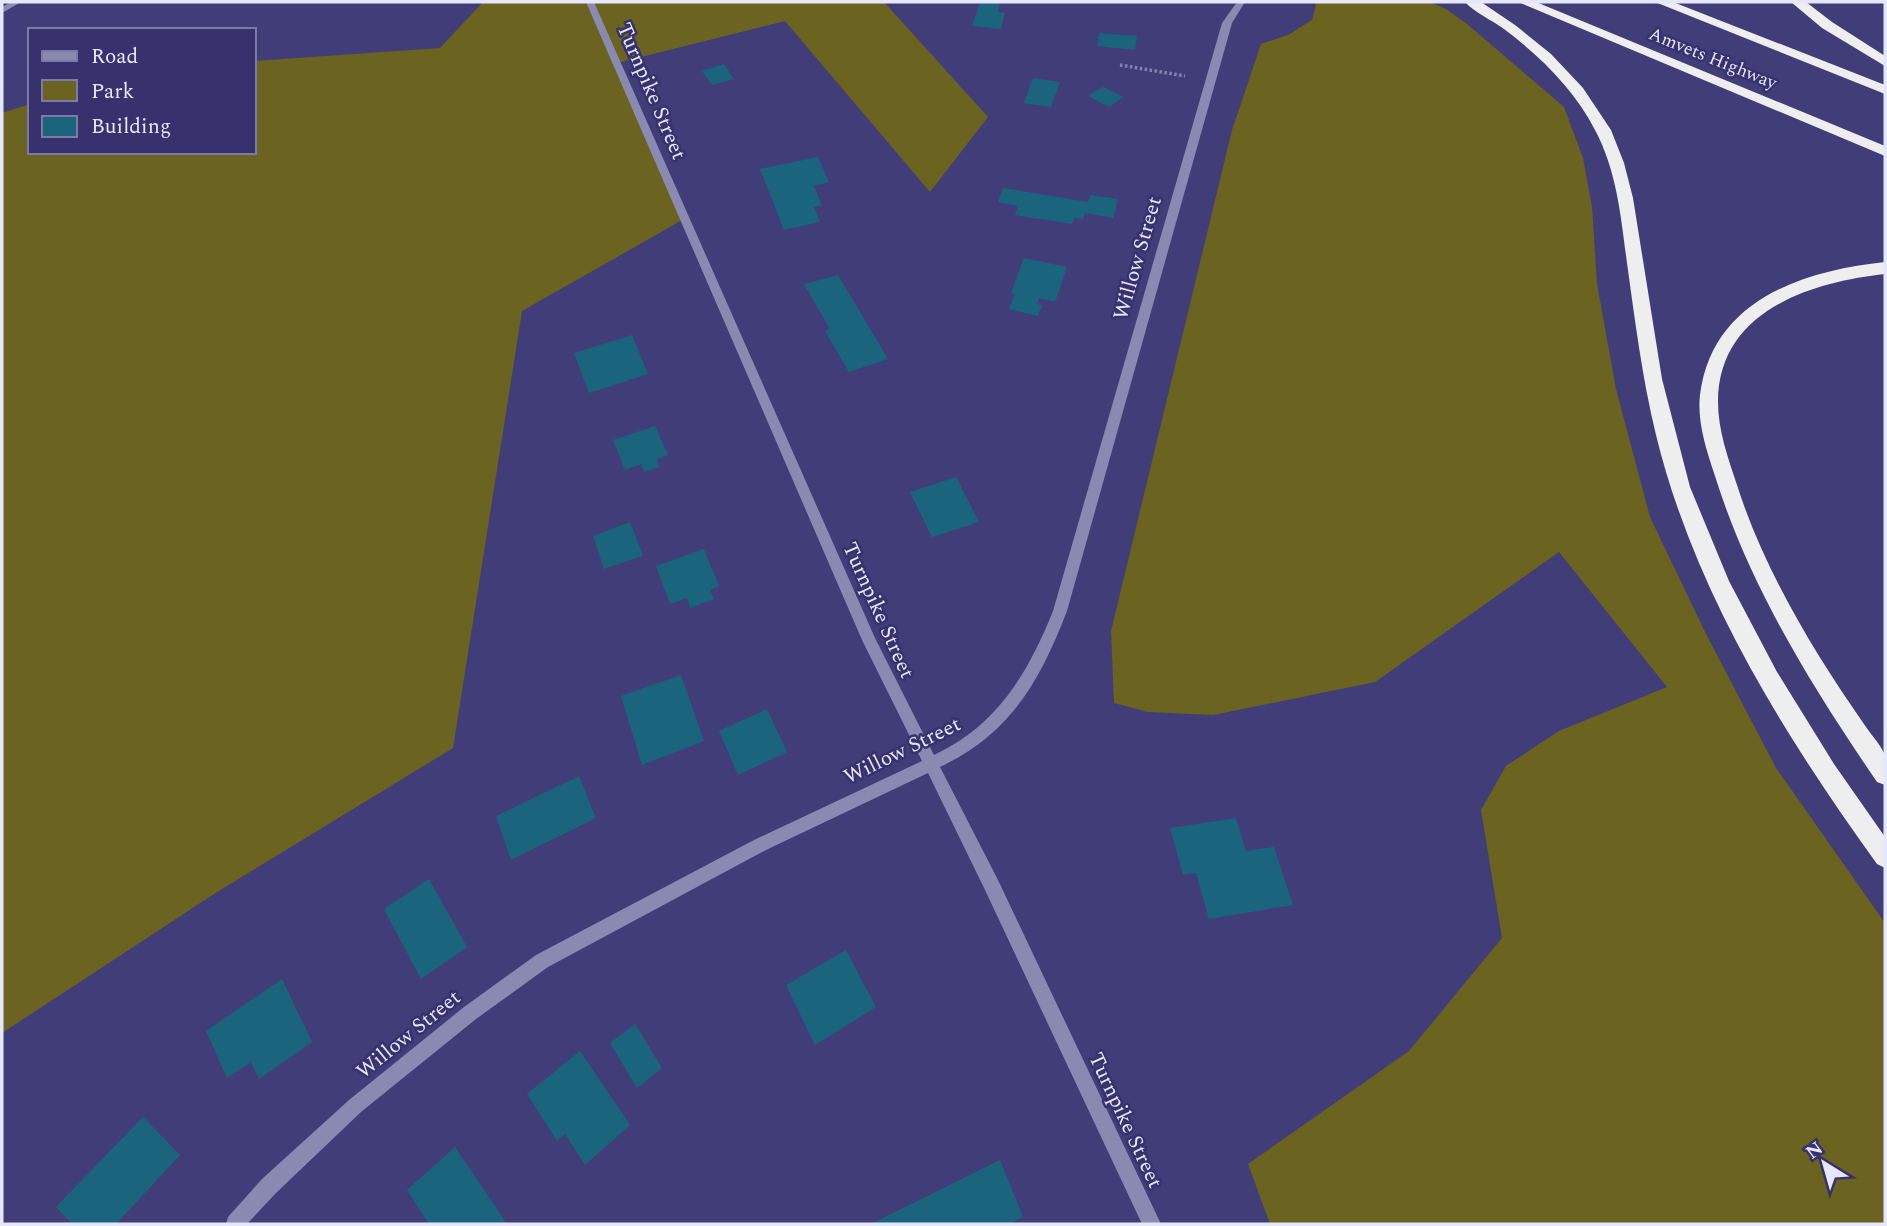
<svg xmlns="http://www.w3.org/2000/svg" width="1887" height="1226" viewBox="0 0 1887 1226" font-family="Spectral,serif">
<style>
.green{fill:#6a6420}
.building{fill:#1a657d}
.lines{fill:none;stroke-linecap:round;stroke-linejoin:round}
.path{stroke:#8583af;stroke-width:3.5;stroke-dasharray:2.5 2.5;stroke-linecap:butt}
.lane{fill:#8989b1;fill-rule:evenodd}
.street{fill:#8989b1;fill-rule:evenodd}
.highway{fill:#eee;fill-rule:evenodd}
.labels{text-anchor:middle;stroke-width:5;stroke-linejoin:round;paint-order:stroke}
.far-street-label{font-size:18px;fill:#e6e7fd;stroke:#37326d}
.street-label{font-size:21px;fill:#e6e7fd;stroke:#37326d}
</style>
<rect width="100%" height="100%" fill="#413d79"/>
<!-- green -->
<g class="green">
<polygon points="483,2 884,2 988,117 930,192 785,21 617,63 684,219 522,311 453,748 214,894 2,1033 2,113 30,104 30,152 254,152 254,61 440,48"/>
<polygon points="1313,2 1430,2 1446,9 1467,24 1564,107 1583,158 1592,207 1597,284 1616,389 1650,517 1705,632 1776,768 1885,923 1885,1224 1270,1224 1248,1164 1409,1051 1502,938 1481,810 1506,766 1559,731 1667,687 1559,552 1375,682 1213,715 1148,712 1114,703 1111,631 1232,130 1261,44 1288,35 1312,20 1316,5"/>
</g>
<!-- building -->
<g class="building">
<polygon points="980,2 1000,2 998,12 1005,13 1001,29 972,26"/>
<polygon points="1099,33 1137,36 1135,50 1097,46"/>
<polygon points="724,64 734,79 712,85 702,71"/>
<polygon points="1033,78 1060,82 1051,107 1024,103"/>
<polygon points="1103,87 1123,97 1109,107 1088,96"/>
<polygon points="818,157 829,182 814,186 822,205 814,207 820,222 784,230 760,169"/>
<polygon points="1003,188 1088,202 1090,195 1118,199 1113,218 1085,213 1083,219 1074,218 1072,224 1015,215 1018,206 998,202"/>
<polygon points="1024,258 1067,267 1055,302 1039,298 1037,304 1042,305 1038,316 1009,309 1015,294 1011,293"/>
<polygon points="838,275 888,359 849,372 825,331 830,329 804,284"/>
<polygon points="632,335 648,374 589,393 574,353"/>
<polygon points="655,426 668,455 657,459 659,467 644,472 641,464 625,470 613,440"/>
<polygon points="956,477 979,522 932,537 910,492"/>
<polygon points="630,522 643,556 604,569 593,536"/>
<polygon points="704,549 719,586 710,590 714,599 690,608 687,598 670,604 656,566"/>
<polygon points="681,675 704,741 642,765 621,696"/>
<polygon points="767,709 787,752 738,775 719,731"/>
<polygon points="579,776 596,818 511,860 496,816"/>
<polygon points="1236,818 1246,851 1274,847 1293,905 1209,919 1196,873 1183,875 1170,828"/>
<polygon points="429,879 467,947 421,979 384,909"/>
<polygon points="846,950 876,1007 815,1045 786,985"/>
<polygon points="282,979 312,1042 259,1079 251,1062 227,1078 206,1031"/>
<polygon points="635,1024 662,1068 637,1088 610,1043"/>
<polygon points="580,1051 630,1125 585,1165 565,1134 557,1141 527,1094"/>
<polygon points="143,1117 180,1155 116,1224 72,1224 56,1207"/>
<polygon points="455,1147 507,1224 429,1224 407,1190"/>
<polygon points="1000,1160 1023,1217 1010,1224 871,1224"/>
</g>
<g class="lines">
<!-- path -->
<polyline class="path" points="1120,65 1185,76"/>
<!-- lane -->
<polygon class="lane" points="11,2 21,2 2,13 2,7"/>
<!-- street -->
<path class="street" d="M586 2H594L875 638 934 755C997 726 1028 673 1053 611L1222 23 1237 2H1245L1232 23 1067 611C1040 681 1011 733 940 767L997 878 1161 1224H1142L985 890 928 773 766 850 548 967 476 1019 361 1112 276 1193 247 1224H226L228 1217 262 1179 349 1100 464 1007 536 955 754 840 922 761 862 640Z"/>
<!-- highway -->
<g class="highway">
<path d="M1465 2H1481L1515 25 1551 54 1583 88 1611 130 1624 163 1633 198 1662 379 1690 487 1729 581 1777 672 1834 764 1885 837V868L1877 864C1784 735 1694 591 1656 435 1642 378 1635 320 1627 263 1621 218 1617 171 1595 130 1575 90 1540 56 1504 29 1492 20 1475 13 1465 2Z"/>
<polygon points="1518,2 1536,2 1885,146 1885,156"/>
<polygon points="1655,2 1673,2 1885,85 1885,94"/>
<polygon points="1791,2 1806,2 1832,22 1885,56 1885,66 1822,28"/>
<path d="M1885 262V274C1811 282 1718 311 1718 402 1718 430 1728 458 1737 485 1756 545 1786 602 1819 656 1834 680 1850 704 1866 727 1872 736 1880 744 1884 753 1887 761 1885 776 1885 785L1877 782C1811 685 1749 586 1714 473 1706 449 1697 421 1700 395 1712 300 1802 271 1885 262Z"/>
</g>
</g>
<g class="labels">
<!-- far-street labels -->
<g class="far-street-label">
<text transform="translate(1713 58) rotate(22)" y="6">Amvets Highway</text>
</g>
<!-- street labels -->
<g class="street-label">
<text transform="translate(652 91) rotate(67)" y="7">Turnpike Street</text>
<text transform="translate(1137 258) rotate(-74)" y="7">Willow Street</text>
<text transform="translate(879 610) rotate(66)" y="7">Turnpike Street</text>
<text transform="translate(902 750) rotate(-26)" y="7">Willow Street</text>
<text transform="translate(408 1034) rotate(-39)" y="7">Willow Street</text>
<text transform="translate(1126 1120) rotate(65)" y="7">Turnpike Street</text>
</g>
</g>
<!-- border -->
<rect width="1887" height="1226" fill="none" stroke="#e6e7fd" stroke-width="7"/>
<!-- legend -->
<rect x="28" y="28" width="228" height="126" fill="#37326d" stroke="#7d7aa7" stroke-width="2"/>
<rect x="42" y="51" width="35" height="10" fill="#8989b1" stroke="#7d7aa7" stroke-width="2"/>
<text x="91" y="63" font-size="21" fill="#e6e7fd">Road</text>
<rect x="42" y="80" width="35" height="21" fill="#6a6420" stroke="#7d7aa7" stroke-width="2"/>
<text x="91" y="98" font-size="21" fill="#e6e7fd">Park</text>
<rect x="42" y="116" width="35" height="21" fill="#1a657d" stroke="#7d7aa7" stroke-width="2"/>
<text x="91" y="133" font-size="21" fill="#e6e7fd">Building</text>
<!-- north arrow -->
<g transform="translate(1824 1163) rotate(323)" stroke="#37326d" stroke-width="5" paint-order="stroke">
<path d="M0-5L12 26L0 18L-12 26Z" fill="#e6e7fd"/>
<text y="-10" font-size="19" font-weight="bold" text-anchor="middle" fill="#e6e7fd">N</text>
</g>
</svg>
